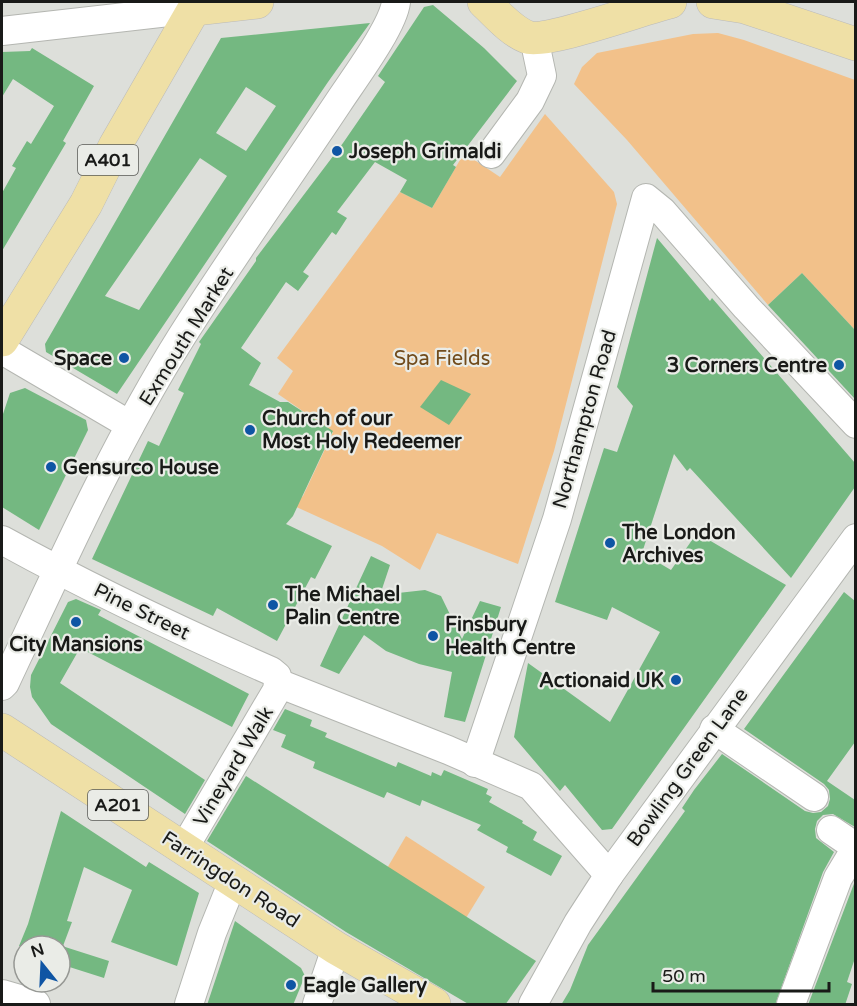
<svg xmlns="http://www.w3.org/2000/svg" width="857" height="1006" viewBox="0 0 857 1006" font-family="'Varela Round',sans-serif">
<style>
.green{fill:#f2c18a}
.building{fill:#74b881;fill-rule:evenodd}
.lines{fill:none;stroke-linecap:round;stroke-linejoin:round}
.minor-casing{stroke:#b4b6b1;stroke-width:30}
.major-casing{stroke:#bababa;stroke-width:34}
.minor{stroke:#fff;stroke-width:28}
.major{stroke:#efe0a6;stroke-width:33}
.poi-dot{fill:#0f55a4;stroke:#eaece7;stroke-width:2}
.labels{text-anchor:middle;stroke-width:4.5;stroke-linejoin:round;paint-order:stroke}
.shield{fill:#eaece7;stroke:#585956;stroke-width:1.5}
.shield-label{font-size:18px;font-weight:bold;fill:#191a18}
.poi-label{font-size:20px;font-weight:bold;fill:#191a18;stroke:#eaece7;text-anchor:start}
.street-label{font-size:20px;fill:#191a18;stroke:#eaece7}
.park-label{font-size:20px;fill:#714b1b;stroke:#eaece7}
</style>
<rect width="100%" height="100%" fill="#dddfda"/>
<!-- green -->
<g class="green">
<polygon points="718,33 744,40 855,80 855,330 802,273 768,305 627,140 574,84 582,67 597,53 693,34"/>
<polygon points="545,114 614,192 617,204 554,451 518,564 437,533 420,570 382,546 292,505 303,496 333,432 278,394 293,371 277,358 400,192 432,208 464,153 500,177"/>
<polygon points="406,836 485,887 466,918 386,870"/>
</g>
<!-- building -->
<g class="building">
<polygon points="433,5 484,48 517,81 453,165 456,167 432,208 400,192 407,180 375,162 337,212 347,218 336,235 332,232 303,272 309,276 298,291 286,282 241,348 261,363 249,385 280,402 288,402 333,431 293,516 286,524 332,546 315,579 311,577 277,641 217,608 213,616 92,559 148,441 159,446 184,393 178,390 201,344 199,342 256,261 256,258 343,143 385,82 378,76 424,7"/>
<path d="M370 23 328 82 117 394 46 352 45 344 221 38ZM246 87 276 106 246 151 216 133ZM200 158 227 176 139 310 105 296Z"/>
<polygon points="32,48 94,86 63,141 66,143 2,251 2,193 16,168 12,166 27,141 31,144 54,106 13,79 2,97 2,52 30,51"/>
<polygon points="657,238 710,301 712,298 855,463 855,487 791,578 690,468 687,471 674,454 642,553 671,570 697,533 786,585 612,829 602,830 565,785 560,791 514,737 528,663 610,722 660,632 612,607 607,620 555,602 604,448 617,452 633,406 617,387"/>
<polygon points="802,273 855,330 855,399 768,305"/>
<polygon points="441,380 471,394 449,425 420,407"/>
<polygon points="25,388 86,420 88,430 39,530 2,507 2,417 10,393"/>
<polygon points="371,556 390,565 380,595 425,590 441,596 462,639 480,601 501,607 465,722 444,717 452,672 419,664 386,651 364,635 339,674 320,666"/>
<polygon points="844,592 855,601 855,742 827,781 855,800 855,827 833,814 823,815 817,821 815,829 816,838 834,852 823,872 775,1005 561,1005 570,990 588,945 685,811 682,808 694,790 722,754 805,811 813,813 821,812 828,806 830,799 829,790 824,784 744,729"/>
<polygon points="76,599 101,610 98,615 249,694 232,727 80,648 60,683 205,780 185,814 51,724 32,697 30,687 31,675 68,602"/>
<polygon points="285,709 312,720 310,726 327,733 325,737 396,767 398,762 431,776 432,772 441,776 444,770 488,789 486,794 492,797 489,802 523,821 522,823 537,832 533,840 562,856 551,876 506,852 508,847 477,830 481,825 422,800 420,806 387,792 384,798 313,768 315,762 281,747 286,735 273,730"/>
<polygon points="246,776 536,961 505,1005 470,1005 346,932 207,841"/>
<polygon points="61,811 146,867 149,862 199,893 177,966 111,942 132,890 84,867 67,921 72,922 63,946 62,946 109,961 104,978 60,964 60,946 19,946 28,924"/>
<polygon points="855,881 855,958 847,982 852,984 845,1005 808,1005"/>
<polygon points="235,921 301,968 305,976 293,1005 207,1005"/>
</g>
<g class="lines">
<!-- minor casing -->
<g class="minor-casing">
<g id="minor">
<polyline points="2,31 195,9"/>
<polyline points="491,154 530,101 542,76 534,38"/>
<polyline points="2,350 130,425"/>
<path d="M2 540C89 588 180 631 271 671L277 676 278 683"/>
<polyline points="278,683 448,750 531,786 609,875"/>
<path d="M2 686 5 683C60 566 113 446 182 336 232 257 286 181 338 103 353 80 393 27 396 2"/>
<polyline points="714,729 814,797"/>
<polyline points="475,763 557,519 646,198 662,211 746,307 856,424"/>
<polyline points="831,830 856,847"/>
<polyline points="184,848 277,690 278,683"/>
<polyline points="2,994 36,1004"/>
<polyline points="189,1004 212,933 233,881"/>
<polyline points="317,1004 336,948"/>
<polyline points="533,1004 578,923 609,875 856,538"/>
<polyline points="791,1004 838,878 856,848"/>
</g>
</g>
<!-- major casing -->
<g class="major-casing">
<g id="major">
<path d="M484 2C496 13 511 31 527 37 546 44 644 8 670 2"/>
<polyline points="713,2 745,7 856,44"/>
<polyline points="195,9 257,2"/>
<polyline points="2,340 86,204 115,146 198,2"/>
<polyline points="2,730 336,948 434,1004"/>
</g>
</g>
<!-- minor -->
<use href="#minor" class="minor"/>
<!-- major -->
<use href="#major" class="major"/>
</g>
<!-- markers -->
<g class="poi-dot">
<circle cx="337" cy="151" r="6"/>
<circle cx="124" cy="358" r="6"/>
<circle cx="839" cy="365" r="6"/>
<circle cx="250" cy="430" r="6"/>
<circle cx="51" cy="467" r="6"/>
<circle cx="610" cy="543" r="6"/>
<circle cx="273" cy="605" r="6"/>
<circle cx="76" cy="622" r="6"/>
<circle cx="433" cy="636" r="6"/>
<circle cx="676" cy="680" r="6"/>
<circle cx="291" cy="985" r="6"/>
</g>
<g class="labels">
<!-- shield labels -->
<g class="shield">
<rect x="78" y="145" width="60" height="30" rx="4.5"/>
<rect x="88" y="790" width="60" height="30" rx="4.5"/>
</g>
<g class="shield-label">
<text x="108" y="166">A401</text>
<text x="118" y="811">A201</text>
</g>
<!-- poi labels -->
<g class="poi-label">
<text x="349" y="158">Joseph Grimaldi</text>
<text x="112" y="365" text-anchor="end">Space</text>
<text x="827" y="372" text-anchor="end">3 Corners Centre</text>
<text x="262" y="425">Church of our<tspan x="262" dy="23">Most Holy Redeemer</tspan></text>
<text x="63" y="474">Gensurco House</text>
<text x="622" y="539">The London<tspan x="622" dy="23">Archives</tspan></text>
<text x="285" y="601">The Michael<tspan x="285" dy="23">Palin Centre</tspan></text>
<text x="445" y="631">Finsbury<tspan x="445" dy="23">Health Centre</tspan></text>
<text x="76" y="651" text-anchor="middle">City Mansions</text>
<text x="664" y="687" text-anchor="end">Actionaid UK</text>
<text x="303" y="992">Eagle Gallery</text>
</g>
<!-- street labels -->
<g class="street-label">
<text transform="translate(186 336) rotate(-58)" y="7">Exmouth Market</text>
<text transform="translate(584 419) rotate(-74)" y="7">Northampton Road</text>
<text transform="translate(142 611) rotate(26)" y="7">Pine Street</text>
<text transform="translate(233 766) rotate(-59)" y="7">Vineyard Walk</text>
<text transform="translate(687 767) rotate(-54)" y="7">Bowling Green Lane</text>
<text transform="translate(231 879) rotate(33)" y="7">Farringdon Road</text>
</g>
<!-- park labels -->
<g class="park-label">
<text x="442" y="365">Spa Fields</text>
</g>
</g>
<!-- border -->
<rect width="857" height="1006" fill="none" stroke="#191a18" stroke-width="6"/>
<!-- north arrow -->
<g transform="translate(42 964) rotate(342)"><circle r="28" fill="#eaece7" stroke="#969894" stroke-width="1.5"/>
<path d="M0-4.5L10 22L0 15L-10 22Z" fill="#0f55a4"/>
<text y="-9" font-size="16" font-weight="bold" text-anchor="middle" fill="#191a18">N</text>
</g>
<!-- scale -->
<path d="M653 982v9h176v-9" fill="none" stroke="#191a18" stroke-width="3"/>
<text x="662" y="982" font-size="18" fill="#191a18" stroke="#eaece7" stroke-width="4.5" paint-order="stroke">50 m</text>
</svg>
